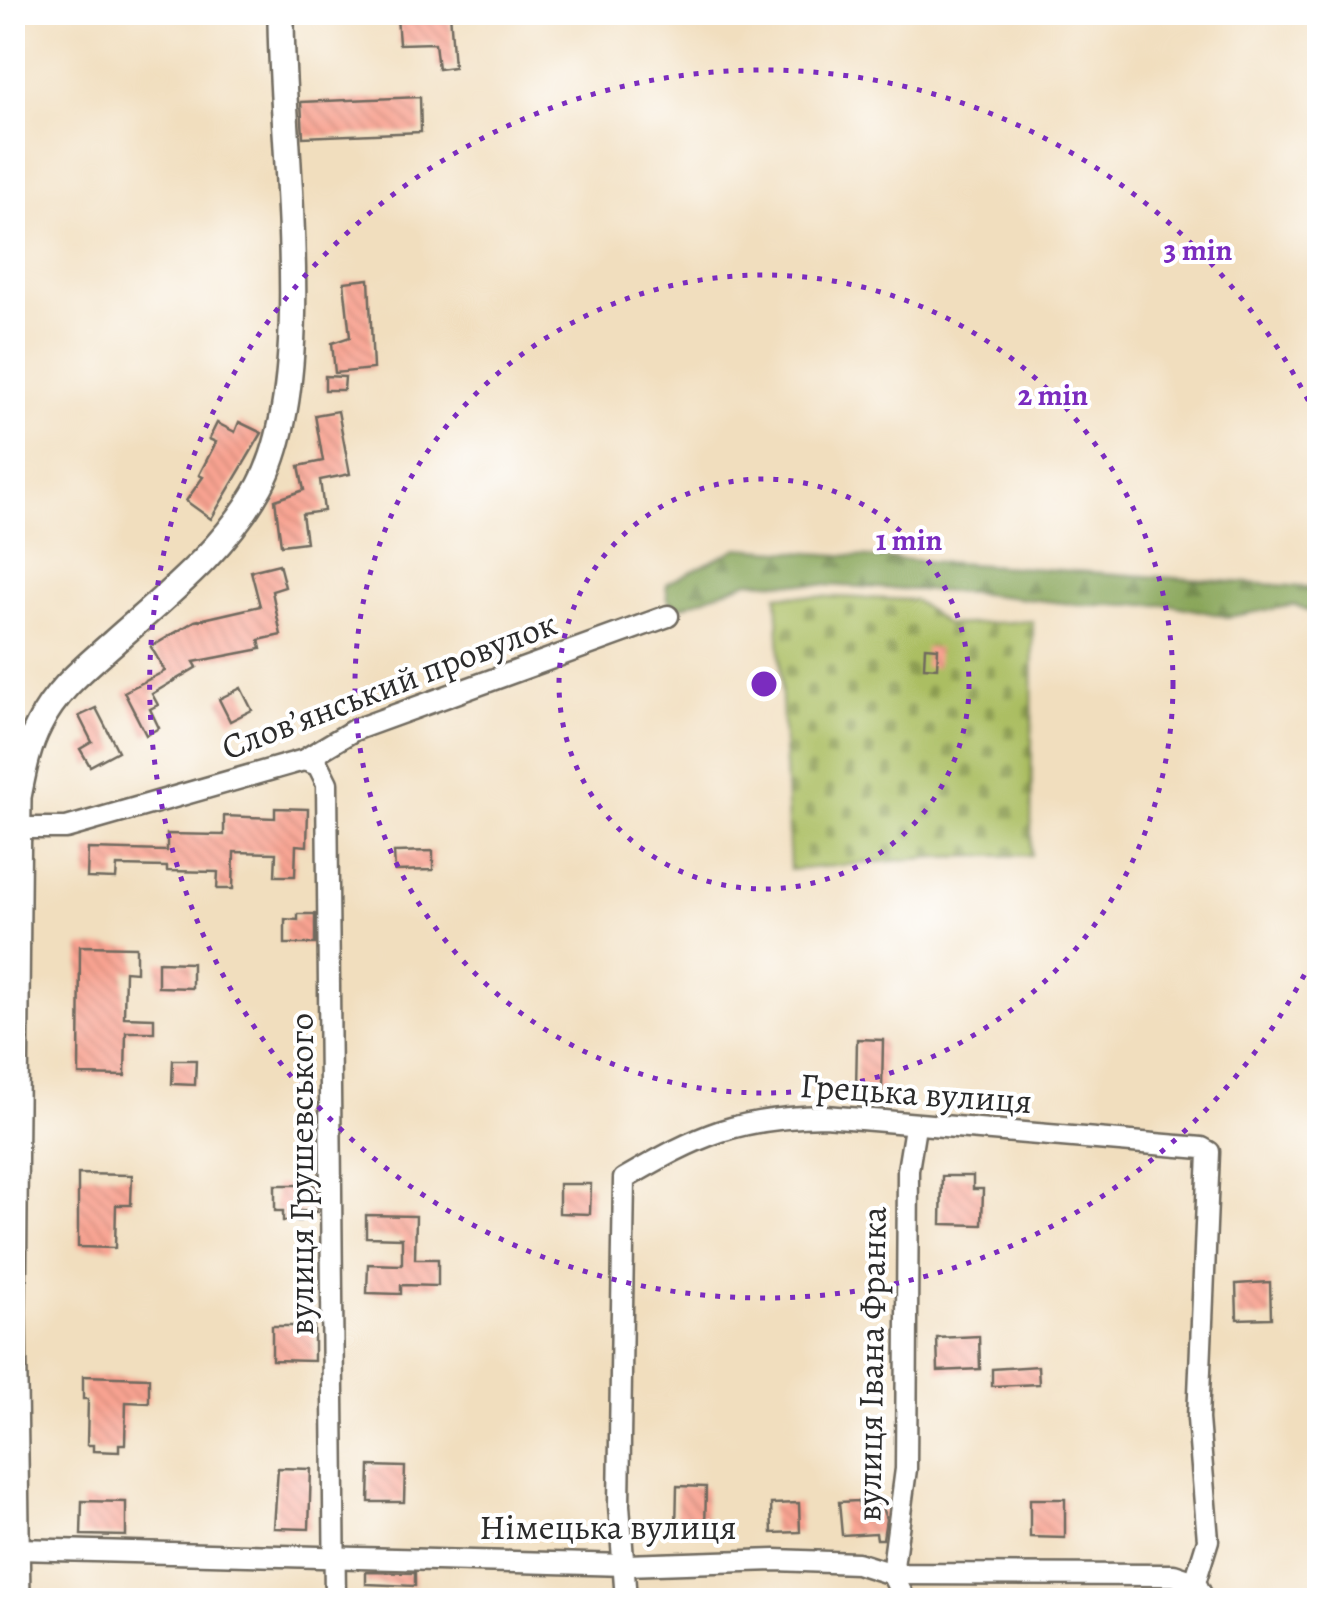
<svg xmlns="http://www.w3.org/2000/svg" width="1332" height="1613" viewBox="0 0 1332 1613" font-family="Alegreya,serif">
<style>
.forest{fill:url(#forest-firs);stroke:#5a6842;stroke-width:2.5}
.cemetery{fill:url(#cemetery-stones);stroke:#6b7446;stroke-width:2.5}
.building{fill:url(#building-back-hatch)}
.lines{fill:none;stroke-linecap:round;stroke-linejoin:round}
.minor-casing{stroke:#706a5e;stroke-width:25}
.tertiary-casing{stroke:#706a5e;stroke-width:30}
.minor{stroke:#fff;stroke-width:20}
.tertiary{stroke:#fff;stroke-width:25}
.ring{fill:none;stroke:#7b2cbf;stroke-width:5;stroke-dasharray:5 10}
.labels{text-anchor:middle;stroke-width:8;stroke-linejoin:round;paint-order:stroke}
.street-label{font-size:35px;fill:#2b2b2b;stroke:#fff}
.centre{fill:#7b2cbf;stroke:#fff;stroke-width:5}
.ring-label{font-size:30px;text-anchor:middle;font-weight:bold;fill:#7b2cbf;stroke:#fff;stroke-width:8;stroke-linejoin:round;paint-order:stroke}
</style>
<defs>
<pattern id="forest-firs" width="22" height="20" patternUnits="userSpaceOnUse" patternTransform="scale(2.5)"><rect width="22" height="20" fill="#88a558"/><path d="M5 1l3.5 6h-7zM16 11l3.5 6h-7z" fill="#6f8749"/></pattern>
<pattern id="cemetery-stones" width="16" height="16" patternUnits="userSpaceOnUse" patternTransform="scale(2.5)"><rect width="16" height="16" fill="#abbe62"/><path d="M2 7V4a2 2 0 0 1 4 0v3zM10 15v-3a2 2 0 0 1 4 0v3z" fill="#8b9b51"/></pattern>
<pattern id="building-back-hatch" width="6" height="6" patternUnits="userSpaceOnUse" patternTransform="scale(2.5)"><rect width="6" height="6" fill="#f8a391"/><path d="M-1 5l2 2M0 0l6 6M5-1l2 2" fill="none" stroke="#d58c7d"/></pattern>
</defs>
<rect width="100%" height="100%" fill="#fff"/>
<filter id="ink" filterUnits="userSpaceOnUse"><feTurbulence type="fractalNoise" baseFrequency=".01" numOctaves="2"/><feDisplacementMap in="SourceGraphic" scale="20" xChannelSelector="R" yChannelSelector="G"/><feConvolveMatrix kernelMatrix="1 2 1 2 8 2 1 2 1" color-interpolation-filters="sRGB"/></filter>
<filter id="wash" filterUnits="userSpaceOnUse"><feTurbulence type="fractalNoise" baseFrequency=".0048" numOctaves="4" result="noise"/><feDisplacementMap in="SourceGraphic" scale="40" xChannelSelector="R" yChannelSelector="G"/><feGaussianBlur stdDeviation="2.25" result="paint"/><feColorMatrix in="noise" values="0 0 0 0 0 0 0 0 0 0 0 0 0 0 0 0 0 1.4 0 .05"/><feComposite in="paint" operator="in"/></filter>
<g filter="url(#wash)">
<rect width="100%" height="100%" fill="#f1debe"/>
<!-- forest -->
<polygon class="forest" points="738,548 1319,588 1319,615 1295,605 1228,617 1172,605 1081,605 973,593 749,581 676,609 668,600 666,584"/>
<!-- cemetery -->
<polygon class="cemetery" points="777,595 914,600 947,625 1033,621 1031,855 935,857 790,870"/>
<g id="blocks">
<!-- building -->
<g class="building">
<polygon points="450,12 454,67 438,69 435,43 399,44 397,17"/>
<polygon points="420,97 421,132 303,137 301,102"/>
<polygon points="369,279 373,369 335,373 332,343 350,337 344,282"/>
<polygon points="325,376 345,377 344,390 325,390"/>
<polygon points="338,411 350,474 320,480 324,511 302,514 306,542 281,545 275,500 304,490 299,466 323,461 315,415"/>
<polygon points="239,422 262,433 211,519 186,501 203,477 199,475 216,442 209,439 217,423 235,432"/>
<polygon points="279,564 285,587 272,591 281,635 259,640 261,649 194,662 197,667 152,694 158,705 150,709 159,728 146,735 124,692 165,671 151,647 195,621 260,606 251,571"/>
<polygon points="925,647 938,648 937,668 924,667"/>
<polygon points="241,688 252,710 230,721 219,699"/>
<polygon points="96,708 118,751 90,766 80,749 92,742 79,716"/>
<polygon points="275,808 308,809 307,846 296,845 295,876 275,876 276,853 234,852 233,889 217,889 218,872 167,871 167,867 117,866 116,879 87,878 88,849 167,851 167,834 224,835 224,816 275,818"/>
<polygon points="433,851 433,870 395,871 394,852"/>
<polygon points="298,914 315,914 315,944 285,944 285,919 298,920"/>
<polygon points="80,946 136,947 136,972 125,971 124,1017 154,1018 154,1032 126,1032 125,1076 79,1075"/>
<polygon points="158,962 192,963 192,988 158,987"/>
<polygon points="857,1039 883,1040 882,1092 856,1091"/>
<polygon points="173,1060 196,1060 195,1085 172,1084"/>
<polygon points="78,1174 132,1175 131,1205 116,1205 115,1248 78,1247"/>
<polygon points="942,1176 973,1176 973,1189 983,1189 982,1225 941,1224"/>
<polygon points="559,1184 591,1184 590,1214 559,1213"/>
<polygon points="275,1185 317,1185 317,1212 300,1211 300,1221 283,1221 283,1211 275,1211"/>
<polygon points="366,1215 416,1216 415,1259 438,1259 438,1286 401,1285 401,1294 367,1293 368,1264 402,1265 402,1238 366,1237"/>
<polygon points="1270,1282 1271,1318 1237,1319 1236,1284"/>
<polygon points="272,1326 314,1326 314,1361 272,1360"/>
<polygon points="979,1336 980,1369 938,1371 937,1338"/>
<polygon points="1038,1366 1039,1384 992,1386 992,1369"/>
<polygon points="83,1376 149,1378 149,1403 126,1402 125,1444 119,1444 119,1452 93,1451 93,1445 87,1445 88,1399 83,1399"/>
<polygon points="370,1466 405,1467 404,1502 369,1502"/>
<polygon points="278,1468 311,1469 309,1529 274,1528"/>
<polygon points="677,1486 706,1487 705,1531 676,1530"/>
<polygon points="1030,1499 1065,1499 1065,1538 1030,1537"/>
<polygon points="82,1501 126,1502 126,1536 81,1535"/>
<polygon points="858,1501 859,1506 881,1504 886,1519 883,1539 877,1539 876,1533 842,1535 839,1502"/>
<polygon points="799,1503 800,1532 772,1533 771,1504"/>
<polygon points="366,1572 415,1573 415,1586 366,1584"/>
</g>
</g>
</g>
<g filter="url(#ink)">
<use href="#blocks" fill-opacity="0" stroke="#706a5e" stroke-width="2.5"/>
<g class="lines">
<!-- minor casing -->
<g class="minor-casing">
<g id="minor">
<polyline points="304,760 318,765 327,783 335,1600"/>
<polyline points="12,828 66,828 304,760 354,730 668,616"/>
<polyline points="17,1549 626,1565 775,1560 857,1563 892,1574 1174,1575 1195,1582"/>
<path d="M626 1600 619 1505 624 1179C701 1134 736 1118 825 1116L1202 1148 1209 1152 1198 1419 1208 1540 1195 1582 1204 1600"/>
<polyline points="905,1600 892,1574 906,1469 908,1170 915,1127"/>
</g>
</g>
<!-- tertiary casing -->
<g class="tertiary-casing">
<path id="tertiary" d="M17 1600 13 1313 18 797C23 772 27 748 39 725 56 690 87 666 115 641 168 594 225 549 260 486 319 378 280 140 281 12"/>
</g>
<!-- minor -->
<use href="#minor" class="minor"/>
<!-- tertiary -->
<use href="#tertiary" class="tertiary"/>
</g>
</g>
<!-- distance rings -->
<g class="ring">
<circle cx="764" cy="684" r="205"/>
<circle cx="764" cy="684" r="409"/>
<path d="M1318 948A614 614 0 1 1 1318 420"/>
</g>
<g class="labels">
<!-- street labels -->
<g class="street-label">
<text transform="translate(389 685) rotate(-21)" y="12">Словʼянський провулок</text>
<text transform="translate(916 1093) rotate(4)" y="12">Грецька вулиця</text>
<text transform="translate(301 1174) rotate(-90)" y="12">вулиця Грушевського</text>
<text transform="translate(871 1364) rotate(-89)" y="12">вулиця Івана Франка</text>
<text x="608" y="1539">Німецька вулиця</text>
</g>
</g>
<circle cx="764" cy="684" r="15" class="centre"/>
<g class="ring-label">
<text x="1198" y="260">3 min</text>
<text x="1053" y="405">2 min</text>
<text x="909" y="550">1 min</text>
</g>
<!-- margin -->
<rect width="1332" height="1613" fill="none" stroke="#fff" stroke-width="50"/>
</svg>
